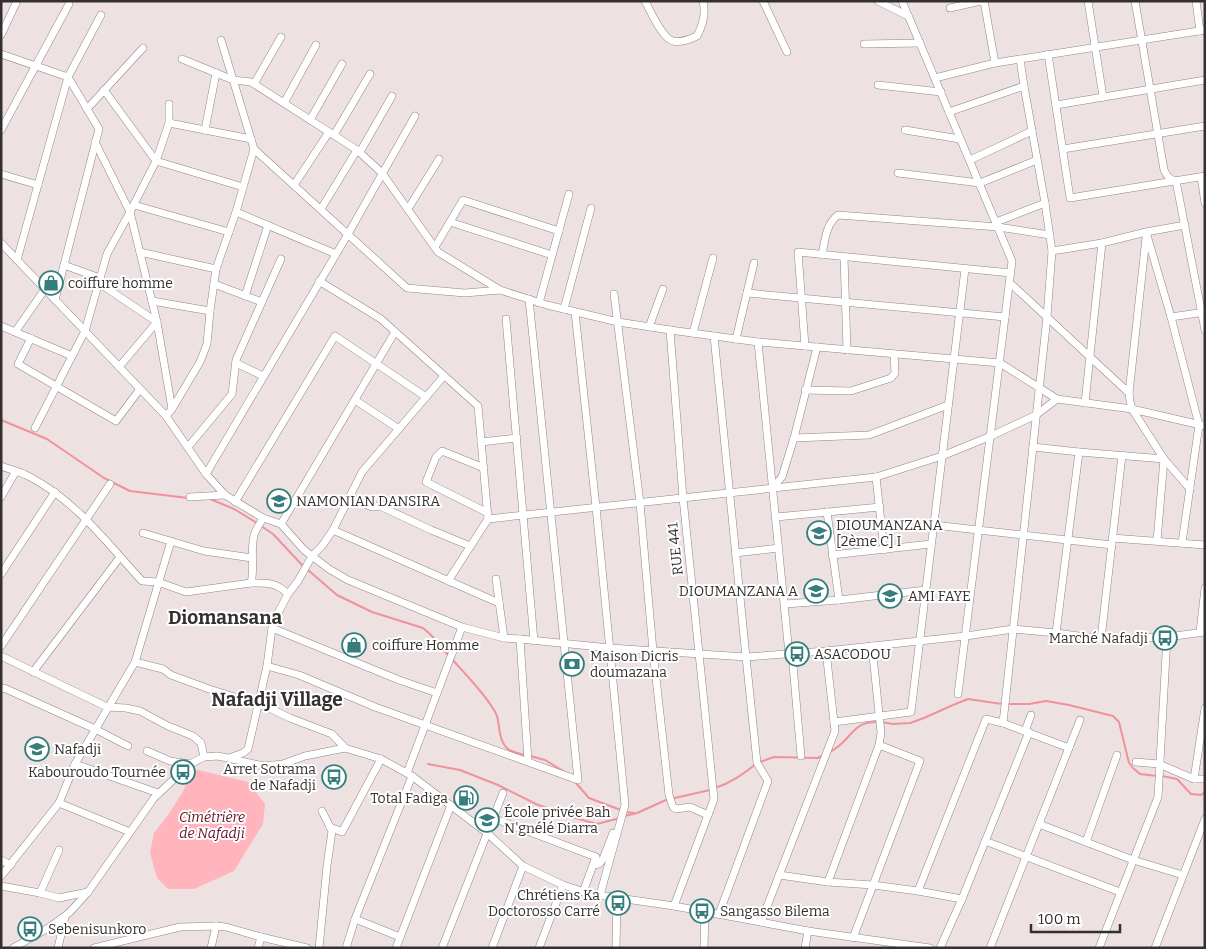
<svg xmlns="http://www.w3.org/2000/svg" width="1206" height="949" viewBox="0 0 1206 949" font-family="Bitter,serif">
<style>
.green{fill:#ffb5bb}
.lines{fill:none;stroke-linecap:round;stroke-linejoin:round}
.stream{stroke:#f0929b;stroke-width:2}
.minor-casing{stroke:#918586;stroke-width:8}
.minor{stroke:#fff;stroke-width:7}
.labels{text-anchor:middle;stroke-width:4;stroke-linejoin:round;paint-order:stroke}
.poi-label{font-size:14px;fill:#353030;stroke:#fff;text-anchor:start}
.street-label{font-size:14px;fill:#353030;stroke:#fff}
.park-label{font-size:14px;font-style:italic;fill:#641124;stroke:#fff}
.district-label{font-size:19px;font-weight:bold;fill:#353030;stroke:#fff}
</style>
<rect width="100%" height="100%" fill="#eee1e2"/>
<!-- green -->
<polygon class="green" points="198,770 248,782 265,804 263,824 234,871 194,889 168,889 157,878 150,853 154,833 168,815 184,790 189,773"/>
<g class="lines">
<!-- stream -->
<g class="stream">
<polyline points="1,420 47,439 104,478 130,491 188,498"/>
<polyline points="210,499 234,509 257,523"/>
<polyline points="261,526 273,534 304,567"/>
<polyline points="308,570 337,595 372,612 423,628 431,635 448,655"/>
<path d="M452 659C464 673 490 699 497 716 500 726 498 737 505 746 509 752 518 753 525 755"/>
<polyline points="881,722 893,724 910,723 924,718 953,705 968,699 1002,704 1029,704 1046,701 1069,705 1113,716 1119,722 1129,763 1133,768 1140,774 1157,776"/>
<path d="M830 752C833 750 837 748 840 745 854 733 855 722 877 722"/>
<polyline points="530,756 545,760 568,774"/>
<polyline points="760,762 774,757 818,758 824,755"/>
<polyline points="428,764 460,770 498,785 536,804 568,816 597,824 620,818"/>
<polyline points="1162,776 1177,779 1191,794 1201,795 1205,792"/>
<polyline points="576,783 589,798 626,812 634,813"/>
<path d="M715 788C731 783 743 774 756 764"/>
<polyline points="625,816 637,813 666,800 710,790"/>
</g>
<!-- minor casing -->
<g class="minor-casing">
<g id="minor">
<path d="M645 1C651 12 662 38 673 41 682 43 690 39 697 36 703 25 706 13 703 1"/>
<polyline points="763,1 787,52"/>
<polyline points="878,1 908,16"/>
<polyline points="902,1 1012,261 958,694"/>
<polyline points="984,1 995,63"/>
<polyline points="1088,1 1103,97"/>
<path d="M1135 1 1164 170C1167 176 1169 179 1176 181L1205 330"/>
<polyline points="1196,1 1200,31"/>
<polyline points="950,8 981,1"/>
<polyline points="1,35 17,1"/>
<polyline points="221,40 254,149 407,288 465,293 500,290"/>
<polyline points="864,44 920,43"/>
<polyline points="1,54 68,77 99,129 55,300"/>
<polyline points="1048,54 1070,198 1205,176"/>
<polyline points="182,59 233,80 251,82 357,150 382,173 438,252 500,290 547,305 618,322 670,330 758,342 1000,363 1057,399 1132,409 1205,426"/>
<polyline points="935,78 995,63 1205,30"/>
<polyline points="254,84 281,37"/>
<polyline points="878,85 941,92"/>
<polyline points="104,90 156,161 243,187"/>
<polyline points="284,103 316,45"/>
<polyline points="1056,105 1205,80"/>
<polyline points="87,109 143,48"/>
<polyline points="949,112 1024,86"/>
<polyline points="310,120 342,64"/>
<polyline points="169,123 251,139"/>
<polyline points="1,130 69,4"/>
<polyline points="205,130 216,73"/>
<polyline points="905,130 960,139"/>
<polyline points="334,135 370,74"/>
<polyline points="95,142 130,212 157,322 172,409"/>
<polyline points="1063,149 1205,126"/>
<polyline points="360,152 392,96"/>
<polyline points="970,160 1032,131"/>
<polyline points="898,173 980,183 1037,160"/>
<polyline points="1,174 38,185"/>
<polyline points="1201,177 1205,203"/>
<polyline points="294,185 329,132"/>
<polyline points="134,205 229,232"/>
<polyline points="321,209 357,150"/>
<polyline points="408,209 439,159"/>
<polyline points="236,212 336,254"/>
<polyline points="450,222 552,255"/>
<polyline points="996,222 1045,203"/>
<polyline points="1146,232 1171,317 1199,425 1182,543"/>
<polyline points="1146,238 1129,393 1130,401 1132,409 1164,459 1190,489"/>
<polyline points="1,243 166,416 206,474 225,495 263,518 281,524 304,550 329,569 348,580 462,627 504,638 520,639 610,648 746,657 826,651 966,636 1013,629 1056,633 1101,639 1167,637 1205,632"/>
<polyline points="435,247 463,200 559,231"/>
<polyline points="1052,251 1102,243 1146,232 1185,225"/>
<polyline points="140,252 216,269"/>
<path d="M822 255C825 240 826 224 838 215L998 227 1050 235"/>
<polyline points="844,257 847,350"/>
<polyline points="17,260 68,77 101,15"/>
<polyline points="64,265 100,278"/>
<polyline points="319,281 381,319 478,406 488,519 448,581"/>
<polyline points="99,283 157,322 119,367"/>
<polyline points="1010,283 1129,393"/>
<polyline points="214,284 262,302"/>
<polyline points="747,293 1005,317"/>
<polyline points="614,294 640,503 653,651 669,795 673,807 676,809 690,807 708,815"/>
<polyline points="245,296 268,225"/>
<polyline points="152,301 210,311"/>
<polyline points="539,303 569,194"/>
<polyline points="564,309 591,208"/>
<polyline points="575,312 596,507 625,805 600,895"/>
<polyline points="1171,317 1205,312"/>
<polyline points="506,319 534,641"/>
<polyline points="1,326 72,356"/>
<polyline points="649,327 663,289"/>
<polyline points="670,330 683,498 714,799 674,906"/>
<polyline points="15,332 45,289"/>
<polyline points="693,333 713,258"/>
<polyline points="714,336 746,657 757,763 768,781 719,914"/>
<polyline points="31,338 18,364 116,421 140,389"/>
<polyline points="736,339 754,263"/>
<polyline points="758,342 789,654"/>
<polyline points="805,346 798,252 1011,273"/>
<polyline points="236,363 263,376"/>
<polyline points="805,390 851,391 891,378 895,373 894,354"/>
<polyline points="355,400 399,429"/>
<polyline points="1085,403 1102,243"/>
<polyline points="166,416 172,409 200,362 207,344 210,311 216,269 236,212 254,149"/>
<polyline points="35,428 85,331 107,254 130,212 156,161 169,123 169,104"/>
<polyline points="794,438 869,435 948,405"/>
<polyline points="481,442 517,438"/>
<polyline points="188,447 232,394 236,360 281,259"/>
<polyline points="1033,447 1079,452 1164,459 1157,541"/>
<path d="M1 466C11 470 21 472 30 477 76 501 108 544 142 581L158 582 186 592 251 583C255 568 250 551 254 536 255 530 260 524 263 518"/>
<polyline points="484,468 442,451 436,457 426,482 488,513"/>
<polyline points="206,474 348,234 415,116"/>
<polyline points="876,477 884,550"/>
<polyline points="772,488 782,477 794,438 817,347"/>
<polyline points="1,497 16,471"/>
<polyline points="190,497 225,495"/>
<polyline points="349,497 372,507 380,506 431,530 470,546"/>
<polyline points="235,502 335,336 426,397"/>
<polyline points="827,512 839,600"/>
<polyline points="776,517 880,507"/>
<polyline points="488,519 876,477 942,456 991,436 1036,415 1057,399"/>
<polyline points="281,524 395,332"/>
<polyline points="934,525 1112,545"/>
<polyline points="333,530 499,603"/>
<polyline points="143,533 204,551 252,558"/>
<polyline points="1112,538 1205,545"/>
<polyline points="735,553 779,548"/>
<polyline points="832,555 931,544"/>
<polyline points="1,574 55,492"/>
<polyline points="496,579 504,638"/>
<path d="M251 583C267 583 276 582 288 594"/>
<polyline points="785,604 839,600 926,590"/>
<polyline points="272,628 399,680 437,693"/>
<polyline points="1200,632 1205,588"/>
<polyline points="1056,633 1079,452"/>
<polyline points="520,639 528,761"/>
<polyline points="1101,639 1122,455"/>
<polyline points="1,646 110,484"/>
<polyline points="792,654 801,756"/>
<polyline points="1,656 107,707 126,708 140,711 168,726 193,736 201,743 204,757"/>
<polyline points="135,662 163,669 171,675 209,689 267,707 290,718 332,734 345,748"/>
<polyline points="267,666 299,675 375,707 578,780 529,299"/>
<polyline points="33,672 120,557"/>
<polyline points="1,689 4,688 95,729 128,746"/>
<polyline points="834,722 911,712 965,269"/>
<polyline points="1003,723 1047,317 1052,251 1045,203 1024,86 1020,59"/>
<polyline points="1025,731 1031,715"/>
<polyline points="147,751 170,761 190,764"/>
<polyline points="229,758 243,753 248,749 267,666 272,628 278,613 288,594 298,581 312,556 322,546 333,530 362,472 444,376"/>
<polyline points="1136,762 1159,764 1194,779 1205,779"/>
<polyline points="75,764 158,793"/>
<polyline points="407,773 462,627"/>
<polyline points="1194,779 1205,708"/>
<polyline points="59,803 130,832"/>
<polyline points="493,818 596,857 583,892"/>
<polyline points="1039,824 1133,860 1183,875"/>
<polyline points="330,827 342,832 381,759"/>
<polyline points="985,841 1120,892"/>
<polyline points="1086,842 1117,755"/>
<polyline points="1,860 11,865"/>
<polyline points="593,865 599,864 603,859 613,833"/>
<polyline points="779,875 828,882 873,885 918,891 962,899"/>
<polyline points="1,876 59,803 75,764 135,662 171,541"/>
<polyline points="828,882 879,745 881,733 872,646"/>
<polyline points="1,886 40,893 59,898 88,892"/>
<polyline points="918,891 986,719 1003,723 1069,748"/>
<polyline points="40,893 59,850"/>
<polyline points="355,919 400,937"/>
<polyline points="761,922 835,731 826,651"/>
<polyline points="853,938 920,761 879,745"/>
<polyline points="13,948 50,927 70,912 88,892 154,798 190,764 204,757 218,756 264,766 283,764 305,756 345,748 381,759 412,776 487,833 523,866 563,885 591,894 674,906 808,931 930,948"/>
<polyline points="58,948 65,917"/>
<polyline points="94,948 180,927 216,926 226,927 261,937 307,948"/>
<polyline points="211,948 216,926"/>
<polyline points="258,948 261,937"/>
<polyline points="319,948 327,866 332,831 322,811"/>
<polyline points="346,948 355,919 412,776"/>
<polyline points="396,948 451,805"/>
<polyline points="442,948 503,793"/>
<polyline points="492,948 523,866"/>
<polyline points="539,948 563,885"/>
<polyline points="616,948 617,898"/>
<polyline points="704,948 705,911"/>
<polyline points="805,948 808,931"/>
<polyline points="940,948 962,899 1029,732"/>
<polyline points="990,948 1080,720"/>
<polyline points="1099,948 1158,797 1167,637"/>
<polyline points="1155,948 1205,819"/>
</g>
</g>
<!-- minor -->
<use href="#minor" class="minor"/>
</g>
<!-- icons -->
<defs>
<g id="shop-ring" transform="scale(1.25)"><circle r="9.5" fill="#fff" stroke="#357e7d" stroke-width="1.5"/><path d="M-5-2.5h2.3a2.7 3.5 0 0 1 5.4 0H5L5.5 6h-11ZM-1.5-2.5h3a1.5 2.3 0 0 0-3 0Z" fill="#357e7d"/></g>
<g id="school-ring" transform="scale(1.25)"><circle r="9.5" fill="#fff" stroke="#357e7d" stroke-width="1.5"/><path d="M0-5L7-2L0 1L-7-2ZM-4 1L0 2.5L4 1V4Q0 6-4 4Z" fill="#357e7d"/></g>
<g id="bus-ring" transform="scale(1.25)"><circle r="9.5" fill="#fff" stroke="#357e7d" stroke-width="1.5"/><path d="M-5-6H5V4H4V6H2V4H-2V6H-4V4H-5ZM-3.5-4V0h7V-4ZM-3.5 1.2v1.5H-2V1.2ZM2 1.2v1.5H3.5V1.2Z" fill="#357e7d"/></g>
<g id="bank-ring" transform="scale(1.25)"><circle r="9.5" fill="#fff" stroke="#357e7d" stroke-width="1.5"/><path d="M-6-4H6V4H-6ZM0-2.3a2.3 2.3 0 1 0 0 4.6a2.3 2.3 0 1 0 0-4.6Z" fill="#357e7d"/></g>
<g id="fuel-ring" transform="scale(1.25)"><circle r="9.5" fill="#fff" stroke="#357e7d" stroke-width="1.5"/><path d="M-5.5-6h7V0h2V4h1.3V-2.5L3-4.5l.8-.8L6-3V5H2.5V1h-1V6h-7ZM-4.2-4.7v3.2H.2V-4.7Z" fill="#357e7d"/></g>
</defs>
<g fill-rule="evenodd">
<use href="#shop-ring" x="51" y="283"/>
<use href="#school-ring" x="279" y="501"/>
<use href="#school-ring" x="819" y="533"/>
<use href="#school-ring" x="816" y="591"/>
<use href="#school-ring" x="890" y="596"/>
<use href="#bus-ring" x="1165" y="638"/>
<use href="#shop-ring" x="354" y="645"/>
<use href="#bus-ring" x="797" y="654"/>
<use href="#bank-ring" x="572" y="664"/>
<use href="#school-ring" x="37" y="749"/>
<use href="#bus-ring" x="183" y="772"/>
<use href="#bus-ring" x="334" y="777"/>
<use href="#fuel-ring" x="466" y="798"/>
<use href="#school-ring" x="487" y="820"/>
<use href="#bus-ring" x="618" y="903"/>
<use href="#bus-ring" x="702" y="911"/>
<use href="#bus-ring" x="30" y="929"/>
</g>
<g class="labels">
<!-- poi labels -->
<g class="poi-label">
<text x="68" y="288">coiffure homme</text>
<text x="296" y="506">NAMONIAN DANSIRA</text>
<text x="836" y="530">DIOUMANZANA<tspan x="836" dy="16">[2ème C] I</tspan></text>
<text x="798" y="596" text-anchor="end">DIOUMANZANA A</text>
<text x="908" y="601">AMI FAYE</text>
<text x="1148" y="643" text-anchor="end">Marché Nafadji</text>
<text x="372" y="650">coiffure Homme</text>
<text x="814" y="659">ASACODOU</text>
<text x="590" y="661">Maison Dicris<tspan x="590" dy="16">doumazana</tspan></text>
<text x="54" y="754">Nafadji</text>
<text x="316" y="774" text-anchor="end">Arret Sotrama<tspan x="316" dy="16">de Nafadji</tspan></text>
<text x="166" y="777" text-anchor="end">Kabouroudo Tournée</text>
<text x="448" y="803" text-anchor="end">Total Fadiga</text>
<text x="504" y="817">École privée Bah<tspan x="504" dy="16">N'gnélé Diarra</tspan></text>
<text x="600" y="900" text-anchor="end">Chrétiens Ka<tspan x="600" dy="16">Doctorosso Carré</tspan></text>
<text x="720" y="916">Sangasso Bilema</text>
<text x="48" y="934">Sebenisunkoro</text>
</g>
<!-- street labels -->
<g class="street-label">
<text transform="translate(675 549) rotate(-96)" y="5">RUE 441</text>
</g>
<!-- park labels -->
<g class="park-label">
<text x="212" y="822">Cimétrière<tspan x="212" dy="16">de Nafadji</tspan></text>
</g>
<!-- district labels -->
<g class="district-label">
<text x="225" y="624">Diomansana</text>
<text x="277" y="706">Nafadji Village</text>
</g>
</g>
<!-- border -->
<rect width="1206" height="949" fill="none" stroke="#353030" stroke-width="5"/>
<!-- scale -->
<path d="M1031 924v8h89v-8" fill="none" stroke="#353030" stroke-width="2.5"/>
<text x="1038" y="924" font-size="15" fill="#353030" stroke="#ffffff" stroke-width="4" paint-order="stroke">100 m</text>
</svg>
